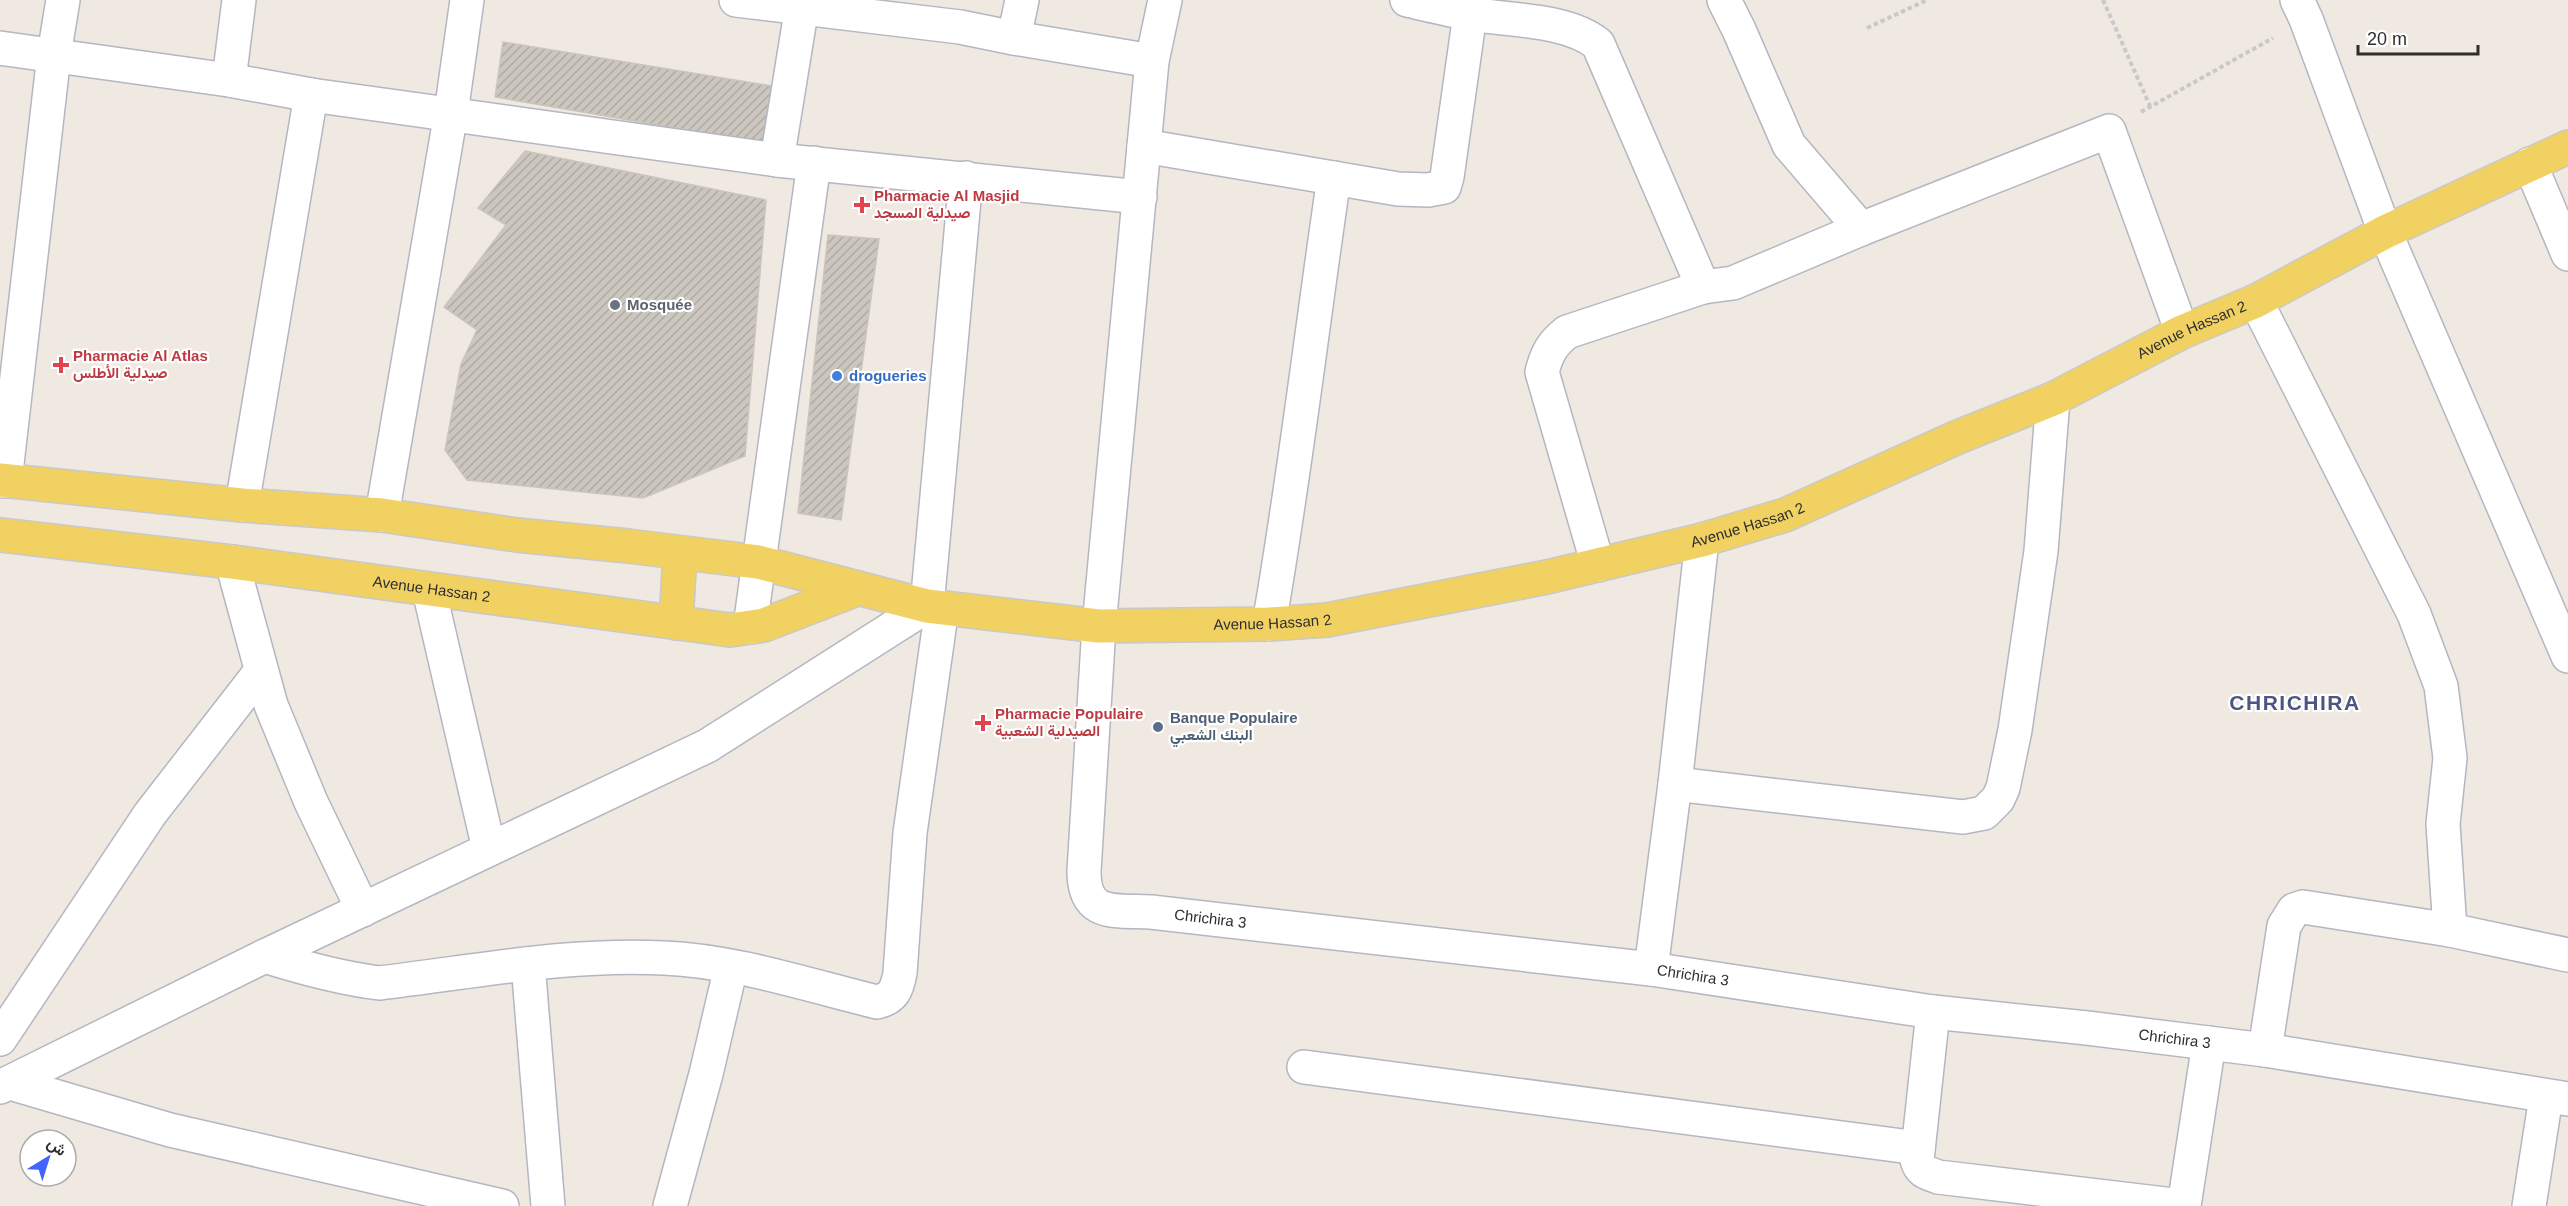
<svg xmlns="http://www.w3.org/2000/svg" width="2568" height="1206" viewBox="0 0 2568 1206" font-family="Helvetica,Vazirmatn,sans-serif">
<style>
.building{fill:url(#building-hatch);stroke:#cbc5ba;stroke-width:1.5}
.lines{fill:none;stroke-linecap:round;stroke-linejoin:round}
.minor-casing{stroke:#b4b7c1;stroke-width:36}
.major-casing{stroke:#c9c9c9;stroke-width:36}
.path{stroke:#c9c9c9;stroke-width:4;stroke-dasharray:4.5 3;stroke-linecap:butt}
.minor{stroke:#fff;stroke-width:33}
.major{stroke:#f2d163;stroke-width:33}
.health-dot{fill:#e0444e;stroke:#fff;stroke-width:2}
.worship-dot{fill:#6b7280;stroke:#fff;stroke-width:2}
.shop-dot{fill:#3f7fe0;stroke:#fff;stroke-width:2}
.service-dot{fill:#5c6f8a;stroke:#fff;stroke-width:2}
.labels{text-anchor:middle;stroke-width:4.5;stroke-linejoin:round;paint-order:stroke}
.health-label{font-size:15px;font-weight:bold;fill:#be3a42;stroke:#fff;text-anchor:start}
.worship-label{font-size:15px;font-weight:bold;fill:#5b616d;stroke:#fff;text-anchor:start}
.street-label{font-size:15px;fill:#2e2e2e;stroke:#fff}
.shop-label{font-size:15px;font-weight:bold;fill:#366cbe;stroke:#fff;text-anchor:start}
.service-label{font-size:15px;font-weight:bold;fill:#4e5e75;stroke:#fff;text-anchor:start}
.district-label{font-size:21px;font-weight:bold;letter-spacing:1.5px;fill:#4d5680;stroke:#fff}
</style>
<defs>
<pattern id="building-hatch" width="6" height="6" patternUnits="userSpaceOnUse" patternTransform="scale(1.5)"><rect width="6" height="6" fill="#cbc7bf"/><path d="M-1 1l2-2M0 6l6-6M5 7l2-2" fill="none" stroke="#afaba4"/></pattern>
</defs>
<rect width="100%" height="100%" fill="#efe9e1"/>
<!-- building -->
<g class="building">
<polygon points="503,42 772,86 762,143 495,97"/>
<polygon points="525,151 766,200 745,456 643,498 467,480 445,450 461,364 477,330 444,307 506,225 478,208"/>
<polygon points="828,235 879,239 841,520 798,513"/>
</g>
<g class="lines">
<!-- minor casing -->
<g class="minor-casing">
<g id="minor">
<polyline points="736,0 960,27 1014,38 1022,0"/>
<path id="s1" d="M1165 0 1152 61 1099 626 1084 871C1084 918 1115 910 1151 912L1651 969 1933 1012 2087 1028 2265 1050 2568 1099"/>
<path d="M1407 0C1429 5 1450 10 1472 14 1511 21 1567 19 1598 44L1703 287 1733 283 1861 229 2109 131 2182 332"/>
<polyline points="1724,0 1739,30 1789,145 1861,229"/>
<polyline points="2297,0 2306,19 2385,232 2568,656"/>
<polyline points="1014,38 1152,61"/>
<polyline points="0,48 229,80 311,95 777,160 1140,197"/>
<polyline points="229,80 239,0"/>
<polyline points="1144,146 1398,189 1428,190 1444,187 1447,177 1472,0"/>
<polyline points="777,160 803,0"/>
<polyline points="2530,164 2568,254"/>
<polyline points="2256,301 2414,614 2441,686 2450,758 2443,824 2450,930"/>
<polyline points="5,481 54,55 63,0"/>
<polyline points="242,505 311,95"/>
<polyline points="382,515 451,113 467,0"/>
<polyline points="232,562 271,705 311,802 363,910"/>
<path d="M1598 565 1542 372C1547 353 1552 344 1567 332L1703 287"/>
<polyline points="429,590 489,849"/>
<path d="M1269 624C1295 476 1312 326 1334 178"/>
<polyline points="750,627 814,163"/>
<polyline points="1675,784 1963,817 1984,813 1998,799 2003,788 2015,730 2041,551 2053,399"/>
<path d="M265 956C303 968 340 978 379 983 474 972 568 953 664 958 736 961 807 985 877 1002 894 998 897 989 900 973L910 833 942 608"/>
<polyline points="528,964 548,1206"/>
<polyline points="1651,969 1675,784 1702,540"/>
<path d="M1933 1012 1917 1160C1920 1172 1928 1173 1938 1177L2182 1206"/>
<polyline points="0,1039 150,814 261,671"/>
<polyline points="2265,1050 2284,926 2294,910 2303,907 2450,930 2568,955"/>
<polyline points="1304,1067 1918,1148"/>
<polyline points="10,1083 170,1130 502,1206"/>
<polyline points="0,1087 265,956 707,746 927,606 966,178"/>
<polyline points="670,1206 706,1074 731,967"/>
<polyline points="2184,1206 2209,1043"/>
<polyline points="2529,1206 2546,1097"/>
</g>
</g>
<!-- major casing -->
<g class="major-casing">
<g id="major">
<path id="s2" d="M0 480 242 505 382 515 517 535 628 546 758 562 927 606 1099 626 1269 624 1327 620 1547 577 1702 540 1785 515 1958 437 2053 399 2182 332 2256 301 2385 232 2568 147"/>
<path id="s3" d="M0 535 232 562 730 630 764 625 857 589"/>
<polyline points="676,623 680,553"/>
</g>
</g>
<!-- path -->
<g class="path">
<polyline points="2103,0 2150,106"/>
<polyline points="1867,28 1927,0"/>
<polyline points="2141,112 2273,38"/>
</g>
<!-- minor -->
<use href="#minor" class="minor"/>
<!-- major -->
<use href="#major" class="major"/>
</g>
<!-- markers -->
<g class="health-dot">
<path d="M859 196h6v6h6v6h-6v6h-6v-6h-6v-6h6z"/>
<path d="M58 356h6v6h6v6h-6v6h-6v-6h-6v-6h6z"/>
<path d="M980 714h6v6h6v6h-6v6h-6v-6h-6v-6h6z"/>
</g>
<circle class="worship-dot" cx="615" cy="305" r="6"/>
<circle class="shop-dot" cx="837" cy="376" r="6"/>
<circle class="service-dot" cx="1158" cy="727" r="6"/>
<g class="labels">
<!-- health labels -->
<g class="health-label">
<text x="874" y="201">Pharmacie Al Masjid<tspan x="874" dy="17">صيدلية المسجد</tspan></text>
<text x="73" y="361">Pharmacie Al Atlas<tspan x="73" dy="17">صيدلية الأطلس</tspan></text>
<text x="995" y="719">Pharmacie Populaire<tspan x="995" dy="17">الصيدلية الشعبية</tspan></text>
</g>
<!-- worship labels -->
<g class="worship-label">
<text x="627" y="310">Mosquée</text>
</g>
<!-- street labels -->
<g class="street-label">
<text dy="5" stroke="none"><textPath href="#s2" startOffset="2256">Avenue Hassan 2</textPath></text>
<text dy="5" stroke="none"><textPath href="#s2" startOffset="1770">Avenue Hassan 2</textPath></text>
<text dy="5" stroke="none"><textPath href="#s3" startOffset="435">Avenue Hassan 2</textPath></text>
<text dy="5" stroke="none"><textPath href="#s2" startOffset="1284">Avenue Hassan 2</textPath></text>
<text dy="5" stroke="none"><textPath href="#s1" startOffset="1028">Chrichira 3</textPath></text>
<text dy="5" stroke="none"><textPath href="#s1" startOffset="1514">Chrichira 3</textPath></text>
<text dy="5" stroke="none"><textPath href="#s1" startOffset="2000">Chrichira 3</textPath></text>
</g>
<!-- shop labels -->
<g class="shop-label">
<text x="849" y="381">drogueries</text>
</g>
<!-- service labels -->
<g class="service-label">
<text x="1170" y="723">Banque Populaire<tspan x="1170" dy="17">البنك الشعبي</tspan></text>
</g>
<!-- district labels -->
<g class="district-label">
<text x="2295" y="710">CHRICHIRA</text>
</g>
</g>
<!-- north arrow -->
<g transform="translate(48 1158) rotate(38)"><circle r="28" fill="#ffffff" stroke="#ababab" stroke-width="1.5"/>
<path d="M0-4.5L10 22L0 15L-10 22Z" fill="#4264fb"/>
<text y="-9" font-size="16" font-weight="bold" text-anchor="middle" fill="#2e2e2e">ش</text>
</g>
<!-- scale -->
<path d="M2358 45v9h120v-9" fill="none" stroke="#2e2e2e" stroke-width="3"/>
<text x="2367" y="45" font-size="18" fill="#2e2e2e" stroke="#ffffff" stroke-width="4.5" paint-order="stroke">20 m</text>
</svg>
